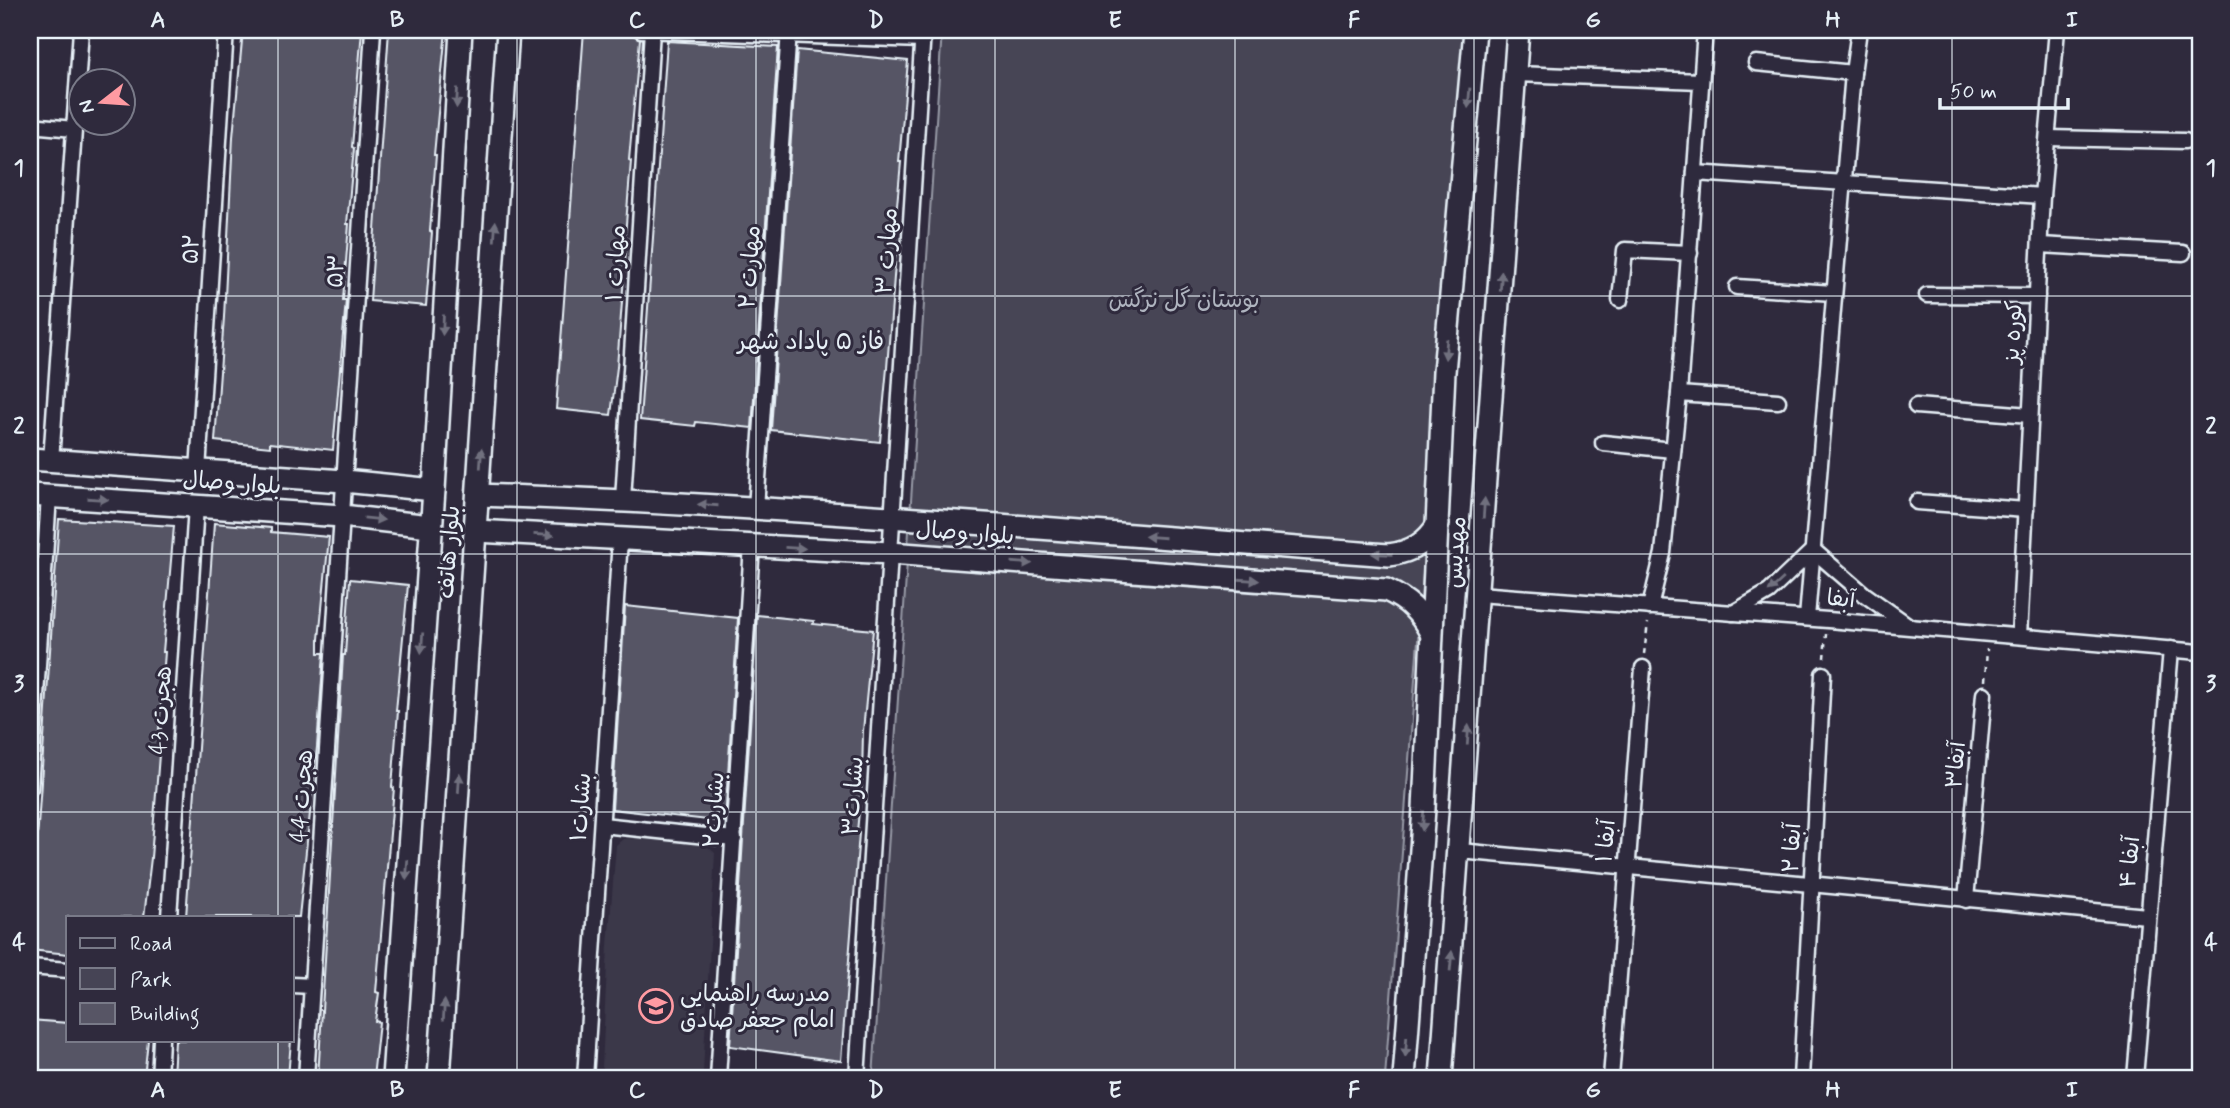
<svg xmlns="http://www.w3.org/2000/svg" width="2230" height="1108" viewBox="0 0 2230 1108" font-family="Mynerve,'Playpen Sans Arabic',sans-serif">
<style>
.built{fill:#3b3749}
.green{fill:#464455;stroke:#979aa6;stroke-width:2}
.building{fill:#575565;stroke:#e8f1f8;stroke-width:2}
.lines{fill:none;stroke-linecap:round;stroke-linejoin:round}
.street-casing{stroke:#e8f1f8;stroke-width:19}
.secondary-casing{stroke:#e8f1f8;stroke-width:26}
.path{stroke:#e8f1f8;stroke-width:2.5;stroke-dasharray:5 5;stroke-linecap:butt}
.street{stroke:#2f2a3d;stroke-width:14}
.secondary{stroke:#2f2a3d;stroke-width:21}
.oneway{fill:#70707e}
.grid{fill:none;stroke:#e8f1f8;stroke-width:2;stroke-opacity:0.55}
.labels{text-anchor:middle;stroke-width:6;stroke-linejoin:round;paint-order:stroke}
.street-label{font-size:23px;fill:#e8f1f8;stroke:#2f2a3d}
.park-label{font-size:23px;fill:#afb4bf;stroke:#2f2a3d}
.poi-label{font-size:23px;fill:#e8f1f8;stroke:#2f2a3d;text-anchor:start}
.neighbourhood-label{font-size:24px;fill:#e8f1f8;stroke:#2f2a3d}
.neatline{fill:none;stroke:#e8f1f8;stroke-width:2.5}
.grid-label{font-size:23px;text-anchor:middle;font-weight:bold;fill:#e8f1f8}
</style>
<rect width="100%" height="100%" fill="#2f2a3d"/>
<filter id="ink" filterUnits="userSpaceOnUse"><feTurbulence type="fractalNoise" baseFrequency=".0143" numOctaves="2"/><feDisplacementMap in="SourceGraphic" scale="14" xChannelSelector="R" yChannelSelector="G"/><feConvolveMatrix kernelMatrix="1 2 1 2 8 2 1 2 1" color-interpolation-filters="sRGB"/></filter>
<g filter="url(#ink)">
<!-- built -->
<polygon class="built" points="623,839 734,839 708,847 715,853 703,1072 698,1078 609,1076 602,1067 608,945 616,845"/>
<!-- green -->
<polygon class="green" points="942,30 1464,30 1385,1078 873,1078"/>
<!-- building -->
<g class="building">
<polygon points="243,30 362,30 352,147 354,148 347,224 349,224 343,300 346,300 333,450 270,443 270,447 215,441 224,317 233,137"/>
<polygon points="389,30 446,30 434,155 436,155 430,231 432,232 426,306 370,301"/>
<polygon points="584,30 632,33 640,39 629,160 631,161 625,237 627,237 617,367 611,415 556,409"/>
<polygon points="667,41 778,47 752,428 696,422 695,426 640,420"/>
<polygon points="797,50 908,61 899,162 901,162 894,238 897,238 887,368 880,442 771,430"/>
<polygon points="59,519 174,526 163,652 165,652 159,729 161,729 151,858 144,917 68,917 68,954 30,950 31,901 38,826"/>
<polygon points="214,523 271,528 271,532 329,537 319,639 319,653 324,653 317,747 299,917 186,917"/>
<polygon points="350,579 408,585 396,711 398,711 392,787 394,788 376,992 379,993 375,1021 379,1022 373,1078 318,1078 343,655 345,655"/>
<polygon points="625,606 738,618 725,822 612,809"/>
<polygon points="757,615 814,621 813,624 873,630 863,731 862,781 857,832 859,833 841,1061 730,1046"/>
<polygon points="30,1020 68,1023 68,1040 148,1040 144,1078 30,1078"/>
<polygon points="175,1040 291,1040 288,1078 173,1078"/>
</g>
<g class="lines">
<!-- street casing -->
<g class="street-casing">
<g id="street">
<polyline points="641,30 922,40"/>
<polyline points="1756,63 1853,73"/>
<polyline points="1515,74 1701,81"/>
<polyline points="30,125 74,129"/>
<polyline points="2048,138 2185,141"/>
<polyline points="1695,173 2042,196"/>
<polyline points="2040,245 2183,253"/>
<polyline points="1737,287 1834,293"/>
<polyline points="1927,295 2037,296"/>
<polyline points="1620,300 1625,250 1690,253"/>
<polyline points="1679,394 1778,401"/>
<polyline points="1916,406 2030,415"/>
<polyline points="1603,443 1673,450"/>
<polyline points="51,461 81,30"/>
<polyline points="198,471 226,30"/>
<polyline points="623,500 652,30"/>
<polyline points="1917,502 2026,510"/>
<polyline points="756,508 789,30"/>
<polyline points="1478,594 1828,620 2200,652"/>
<polyline points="1650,607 1663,553 1679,394 1705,30"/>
<polyline points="1733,613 1769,592 1813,550 1864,594 1909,626"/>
<polyline points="1807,618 1853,73 1859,30"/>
<polyline points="2019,636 2042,196 2057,30"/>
<polyline points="30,788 49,496"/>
<polyline points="602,825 734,839"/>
<polyline points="1460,851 2147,916"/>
<polyline points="1966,900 1984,694"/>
<polyline points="169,917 196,506"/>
<polyline points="30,967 68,970"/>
<polyline points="292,985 312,986"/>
<polyline points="159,1078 161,1040"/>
<polyline points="306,1078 373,30"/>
<polyline points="585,1078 620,539"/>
<polyline points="718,1078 752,545"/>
<polyline points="857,1078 923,30"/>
<polyline points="1611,1078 1643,668"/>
<polyline points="1801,1078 1823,674"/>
<polyline points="2135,1078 2171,649"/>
</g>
</g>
<!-- secondary casing -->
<g class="secondary-casing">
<g id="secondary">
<polyline points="30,459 344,481 434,490"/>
<polyline points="30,495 342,516 430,526"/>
<path d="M478 495C782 505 1086 532 1389 555 1411 552 1427 543 1438 524"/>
<path d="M476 531 890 553 1386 590C1408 600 1420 612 1431 633"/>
<polyline points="393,1078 434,490 461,30"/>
<polyline points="439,1078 508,30"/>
<polyline points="1404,1078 1424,809 1444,372 1475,30"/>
<polyline points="1441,1078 1518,30"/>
</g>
</g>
<!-- path -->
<g class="path">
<polyline points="1644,654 1648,623"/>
<polyline points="1824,658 1826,634"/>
<polyline points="1985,681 1987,649"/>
</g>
<!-- street -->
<use href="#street" class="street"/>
<!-- secondary -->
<use href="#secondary" class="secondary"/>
</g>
<!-- one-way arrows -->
<defs><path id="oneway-solid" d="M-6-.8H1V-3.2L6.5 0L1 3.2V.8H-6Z" transform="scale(1.75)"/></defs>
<g class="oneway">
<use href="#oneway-solid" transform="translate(457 98) rotate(93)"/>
<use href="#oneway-solid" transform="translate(1469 98) rotate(95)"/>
<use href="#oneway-solid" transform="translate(495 231) rotate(-86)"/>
<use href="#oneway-solid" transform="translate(1501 281) rotate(-86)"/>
<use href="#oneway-solid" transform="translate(443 325) rotate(93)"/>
<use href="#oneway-solid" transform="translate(1446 349) rotate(95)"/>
<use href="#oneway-solid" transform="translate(481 458) rotate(-86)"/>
<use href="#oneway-solid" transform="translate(98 499) rotate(4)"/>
<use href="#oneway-solid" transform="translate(708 505) rotate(-176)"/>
<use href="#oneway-solid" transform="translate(1484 508) rotate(-86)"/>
<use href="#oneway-solid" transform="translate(374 519) rotate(6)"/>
<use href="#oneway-solid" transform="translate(544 535) rotate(3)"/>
<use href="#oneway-solid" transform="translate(1155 537) rotate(-176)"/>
<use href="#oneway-solid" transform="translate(795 548) rotate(3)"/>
<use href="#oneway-solid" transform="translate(1382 554) rotate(-178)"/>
<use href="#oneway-solid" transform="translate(1022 563) rotate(4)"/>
<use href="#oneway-solid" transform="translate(1249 580) rotate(4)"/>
<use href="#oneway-solid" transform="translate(1776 585) rotate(138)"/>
<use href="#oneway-solid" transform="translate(422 643) rotate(94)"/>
<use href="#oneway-solid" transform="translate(1468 735) rotate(-86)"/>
<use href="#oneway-solid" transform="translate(459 783) rotate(-86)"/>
<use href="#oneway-solid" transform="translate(1423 821) rotate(94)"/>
<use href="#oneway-solid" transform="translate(407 870) rotate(94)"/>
<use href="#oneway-solid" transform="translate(1451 961) rotate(-85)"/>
<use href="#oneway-solid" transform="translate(444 1010) rotate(-86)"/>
<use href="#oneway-solid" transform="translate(1406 1047) rotate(94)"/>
</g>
</g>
<!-- grid -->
<path class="grid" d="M278 30V917M517 30V1078M756 30V1078M995 30V1078M1235 30V1078M1474 30V1078M1713 30V1078M1952 30V1078M30 296H2200M30 554H2200M30 812H2200M278 1040V1078"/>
<!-- icons -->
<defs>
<g id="school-ring" transform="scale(1.75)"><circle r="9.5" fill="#2f2a3d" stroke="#ff9aa2" stroke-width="1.5"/><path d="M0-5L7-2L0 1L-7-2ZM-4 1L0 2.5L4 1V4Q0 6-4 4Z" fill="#ff9aa2"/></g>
</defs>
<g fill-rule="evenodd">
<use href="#school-ring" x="656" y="1006"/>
</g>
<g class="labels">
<!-- street labels -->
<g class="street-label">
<text transform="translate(190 249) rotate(-86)" y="8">۵۲</text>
<text transform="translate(886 251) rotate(-86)" y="8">مهارت ۳</text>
<text transform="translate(615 263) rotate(-87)" y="8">مهارت ۱</text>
<text transform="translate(749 267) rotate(-86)" y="8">مهارت ۲</text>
<text transform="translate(335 271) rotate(-86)" y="8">۵۳</text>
<text transform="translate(2012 332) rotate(-87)" y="8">کوره پز</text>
<text transform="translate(232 482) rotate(4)" y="8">بلوار وصال</text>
<text transform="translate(965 532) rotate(4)" y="8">بلوار وصال</text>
<text transform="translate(448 552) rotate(-86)" y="8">بلوار هاتف</text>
<text transform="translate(1455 552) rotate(-86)" y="8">مهدیس</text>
<text transform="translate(1841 598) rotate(5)" y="8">آبفا</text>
<text transform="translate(160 710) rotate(-86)" y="8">هجرت 43</text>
<text transform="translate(1955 765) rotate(-85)" y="8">آبفا۳</text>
<text transform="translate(301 796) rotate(-86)" y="8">هجرت 44</text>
<text transform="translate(852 796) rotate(-86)" y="8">بشارت۳</text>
<text transform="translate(580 807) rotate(-86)" y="8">بشارت۱</text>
<text transform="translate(713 810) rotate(-86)" y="8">بشارت۲</text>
<text transform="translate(1605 841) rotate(-85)" y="8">آبفا ۱</text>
<text transform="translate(1791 848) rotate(-87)" y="8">آبفا ۲</text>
<text transform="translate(2129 862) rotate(-85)" y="8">آبفا ۴</text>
</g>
<!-- park labels -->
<g class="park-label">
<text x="1184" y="307">بوستان گل نرگس</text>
</g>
<!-- poi labels -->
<g class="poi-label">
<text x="680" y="1001">مدرسه راهنمایی<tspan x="680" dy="26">امام جعفر صادق</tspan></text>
</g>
<!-- neighbourhood labels -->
<g class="neighbourhood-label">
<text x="811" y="349">فاز ۵ پاداد شهر</text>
</g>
</g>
<!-- margin -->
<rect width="2230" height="1108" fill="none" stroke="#2f2a3d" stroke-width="77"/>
<!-- legend -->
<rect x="66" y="916" width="228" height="126" fill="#2f2a3d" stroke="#797a88" stroke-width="2"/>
<rect x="80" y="938" width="35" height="10" fill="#2f2a3d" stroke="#797a88" stroke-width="2"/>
<text x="130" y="950" font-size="21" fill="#e8f1f8">Road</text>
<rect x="80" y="968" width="35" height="21" fill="#464455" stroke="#797a88" stroke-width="2"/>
<text x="130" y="986" font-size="21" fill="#e8f1f8">Park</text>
<rect x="80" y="1003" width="35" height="21" fill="#575565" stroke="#797a88" stroke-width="2"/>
<text x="130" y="1020" font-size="21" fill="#e8f1f8">Building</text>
<!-- north arrow -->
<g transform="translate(102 102) rotate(253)"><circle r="33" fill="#2f2a3d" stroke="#797a88" stroke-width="2"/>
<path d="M0-5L12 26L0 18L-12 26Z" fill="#ff9aa2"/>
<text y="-10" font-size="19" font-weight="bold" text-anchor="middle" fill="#e8f1f8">N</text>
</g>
<!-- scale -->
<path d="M1940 98v10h128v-10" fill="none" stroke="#e8f1f8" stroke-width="3.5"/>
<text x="1950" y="98" font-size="21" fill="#e8f1f8" stroke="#2f2a3d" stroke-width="5" paint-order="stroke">50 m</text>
<rect x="38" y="38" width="2154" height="1032" class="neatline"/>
<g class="grid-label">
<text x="158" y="27">A</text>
<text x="397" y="27">B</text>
<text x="637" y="27">C</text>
<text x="876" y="27">D</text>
<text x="1115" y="27">E</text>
<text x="1354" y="27">F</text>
<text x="1593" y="27">G</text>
<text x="1833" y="27">H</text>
<text x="2072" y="27">I</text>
<text x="19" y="175">1</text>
<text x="2211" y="175">1</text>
<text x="19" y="433">2</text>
<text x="2211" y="433">2</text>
<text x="19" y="691">3</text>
<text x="2211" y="691">3</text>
<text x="19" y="949">4</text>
<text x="2211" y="949">4</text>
<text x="158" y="1097">A</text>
<text x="397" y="1097">B</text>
<text x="637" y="1097">C</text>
<text x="876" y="1097">D</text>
<text x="1115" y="1097">E</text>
<text x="1354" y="1097">F</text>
<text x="1593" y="1097">G</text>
<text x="1833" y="1097">H</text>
<text x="2072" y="1097">I</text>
</g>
</svg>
